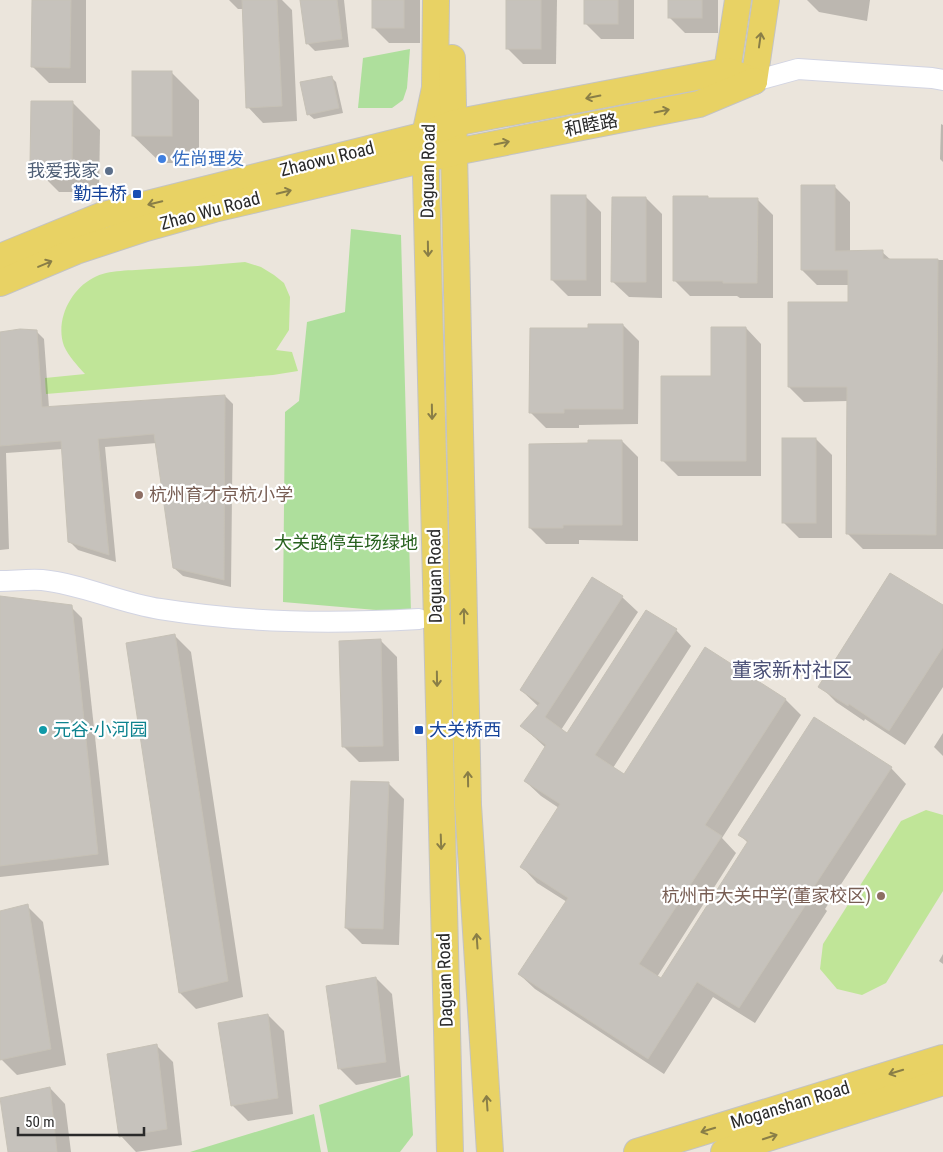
<svg xmlns="http://www.w3.org/2000/svg" width="943" height="1152" viewBox="0 0 943 1152" font-family="'Roboto Condensed','Noto Sans SC',sans-serif">
<style>
.green{fill:#aedf9c}
.pitch{fill:#c0e598}
.shadow{fill:#0003}
.building{fill:#c6c2bc;stroke:#c6c1b6}
.lines{fill:none;stroke-linecap:round;stroke-linejoin:round}
.minor-casing{stroke:#d2d4e2;stroke-width:22}
.major-casing{stroke:#c3c3c3;stroke-width:28}
.minor{stroke:#fff;stroke-width:20}
.major{stroke:#e8d264;stroke-width:26}
.oneway{stroke:#897e47}
.shop-dot{fill:#3f7fe0;stroke:#fff;stroke-width:2}
.service-dot{fill:#5c6f8a;stroke:#fff;stroke-width:2}
.transit-dot{fill:#1a4fb4;stroke:#fff;stroke-width:2}
.education-dot{fill:#8d6e63;stroke:#fff;stroke-width:2}
.culture-dot{fill:#0f9aa8;stroke:#fff;stroke-width:2}
.labels{text-anchor:middle;stroke-width:4.5;stroke-linejoin:round;paint-order:stroke}
.street-label{font-size:18px;fill:#2a2a2a;stroke:#fff}
.shop-label{font-size:18px;fill:#366cbe;stroke:#fff;text-anchor:start}
.service-label{font-size:18px;fill:#4e5e75;stroke:#fff;text-anchor:end}
.transit-label{font-size:18px;fill:#164399;stroke:#fff;text-anchor:end}
.education-label{font-size:18px;fill:#785e54;stroke:#fff;text-anchor:start}
.park-label{font-size:18px;fill:#28621e;stroke:#fff}
.culture-label{font-size:18px;fill:#0d838f;stroke:#fff;text-anchor:start}
.quarter-label{font-size:20px;fill:#4d5278;stroke:#fff}
</style>
<rect width="100%" height="100%" fill="#ebe5dc"/>
<!-- green -->
<g class="green">
<polygon points="410,49 407,88 403,100 392,108 358,108 363,58"/>
<polygon points="351,229 401,235 411,613 283,602 285,412 299,401 307,322 345,312"/>
<polygon points="409,1075 413,1135 400,1152 328,1152 319,1105"/>
<polygon points="314,1114 321,1152 190,1152"/>
</g>
<!-- pitch -->
<g class="pitch">
<path d="M245 262 261 267 274 275 284 283 290 297 289 330 276 350 292 352 298 371 273 375 46 394 45 378 85 374C77 365 69 357 64 346 55 321 70 290 93 278 109 269 132 271 150 269 182 267 213 265 245 262Z"/>
<polygon points="926,810 943,815 943,891 886,983 862,995 837,989 820,969 823,944 901,821"/>
</g>
<!-- shadow -->
<g class="shadow">
<polygon points="33,0 86,0 86,83 49,83 33,67"/>
<polygon points="229,0 282,0 292,10 297,121 263,123 248,107 243,9 238,9"/>
<polygon points="302,0 344,0 349,47 315,51 307,43"/>
<polygon points="373,0 420,0 420,43 389,43 373,27"/>
<polygon points="508,0 557,0 556,64 523,64 507,48"/>
<polygon points="585,0 634,0 634,39 601,39 585,23"/>
<polygon points="669,0 718,0 718,33 685,33 669,17"/>
<polygon points="807,0 870,0 867,21 819,12"/>
<polygon points="171,72 199,100 199,163 161,163 133,136"/>
<polygon points="331,77 336,82 343,113 314,119 308,114"/>
<polygon points="72,102 100,130 99,192 59,192 31,164"/>
<polygon points="941,124 943,125 943,162 940,159"/>
<polygon points="835,187 850,202 850,252 882,252 891,260 943,260 943,549 863,549 848,534 848,401 804,402 789,387 849,303 849,285 817,285 802,270"/>
<polygon points="586,197 601,212 601,296 568,296 552,280"/>
<polygon points="707,197 710,200 757,199 773,215 773,298 740,298 737,296 690,296 674,280"/>
<polygon points="646,198 662,214 662,298 629,297 613,282"/>
<polygon points="623,325 639,341 638,424 579,425 579,428 546,428 530,412 590,329"/>
<polygon points="746,328 761,344 761,476 678,476 662,460 712,377"/>
<polygon points="36,331 44,339 49,408 225,396 233,404 231,587 183,576 174,568 157,443 105,447 116,562 78,550 70,542 63,449 6,453 9,549 0,550 0,334"/>
<polygon points="816,439 832,455 832,538 799,538 783,522"/>
<polygon points="622,441 638,457 638,541 579,540 579,544 546,544 530,528 589,445"/>
<polygon points="622,597 638,612 561,730 568,735 676,630 691,646 613,768 625,775 706,649 786,700 801,715 722,838 736,853 657,977 661,980 748,843 740,835 891,768 906,784 825,909 827,911 755,1023 713,997 664,1074 535,989 519,974 567,902 537,883 522,867 559,808 541,796 525,781 546,748 522,726 539,707 521,690"/>
<polygon points="0,598 71,607 82,618 109,865 0,877"/>
<polygon points="943,606 943,687 905,745 865,719 864,721 836,702 820,686"/>
<polygon points="175,636 191,652 243,997 196,1009 180,993 127,644"/>
<polygon points="381,641 397,657 399,761 359,762 343,746"/>
<polygon points="943,733 943,756 934,747"/>
<polygon points="388,783 404,799 399,945 362,944 346,928"/>
<polygon points="27,906 43,922 66,1065 17,1075 1,1059 0,1053 0,912"/>
<polygon points="943,954 943,964 939,961"/>
<polygon points="376,978 392,994 401,1077 356,1085 340,1069"/>
<polygon points="268,1015 284,1031 293,1114 248,1121 232,1105"/>
<polygon points="157,1046 173,1062 182,1145 136,1152 121,1136"/>
<polygon points="50,1088 65,1104 71,1152 9,1152"/>
</g>
<!-- building -->
<g class="building">
<polygon points="32,0 71,0 70,68 31,67"/>
<polygon points="242,0 277,0 282,106 246,108"/>
<polygon points="300,0 337,0 342,39 306,44"/>
<rect x="372" y="0" width="32" height="28"/>
<rect x="506" y="0" width="35" height="49"/>
<rect x="584" y="0" width="34" height="24"/>
<rect x="668" y="0" width="34" height="18"/>
<rect x="132" y="71" width="40" height="65"/>
<polygon points="332,76 339,108 307,115 300,82"/>
<polygon points="31,101 73,101 72,165 30,165"/>
<polygon points="801,185 835,185 835,251 883,250 883,259 938,259 936,535 846,534 847,387 788,387 788,302 848,302 848,270 801,270"/>
<rect x="551" y="195" width="35" height="85"/>
<polygon points="673,196 708,196 708,198 758,198 757,283 723,283 723,281 673,281"/>
<polygon points="612,197 646,197 646,282 611,282"/>
<polygon points="588,324 623,324 623,409 564,409 564,413 529,413 530,328 588,328"/>
<polygon points="711,327 746,327 746,461 661,461 661,376 711,376"/>
<polygon points="20,329 37,330 42,407 225,395 224,580 173,568 154,434 98,439 109,555 68,542 61,441 0,446 0,332"/>
<rect x="782" y="438" width="34" height="85"/>
<polygon points="588,440 622,440 622,525 563,525 563,528 529,528 529,444 588,443"/>
<polygon points="890,573 943,605 943,647 889,731 849,704 848,706 818,687"/>
<polygon points="592,577 623,596 545,717 567,733 646,610 677,629 595,755 624,774 705,647 786,699 705,825 722,836 639,964 661,978 748,841 738,835 814,717 892,767 810,893 812,895 739,1008 697,982 648,1059 518,974 568,898 520,867 560,804 524,781 546,745 520,726 540,703 520,690"/>
<polygon points="0,596 72,605 98,854 0,866"/>
<polygon points="175,634 228,981 179,993 126,643"/>
<polygon points="381,639 383,746 342,747 339,641"/>
<polygon points="351,781 389,782 383,929 345,928"/>
<polygon points="28,904 51,1049 0,1060 0,911"/>
<polygon points="376,977 386,1062 338,1069 326,986"/>
<polygon points="268,1014 278,1098 231,1106 218,1023"/>
<polygon points="157,1044 167,1129 119,1137 107,1054"/>
<polygon points="50,1087 57,1152 8,1152 0,1098"/>
</g>
<g class="lines">
<!-- minor casing -->
<g class="minor-casing">
<g id="minor">
<polyline points="754,81 798,69 932,78 943,80"/>
<path d="M0 581C14 581 28 579 42 580 82 584 120 603 160 609 248 623 331 624 419 619"/>
</g>
</g>
<!-- major casing -->
<g class="major-casing">
<g id="major">
<polyline points="436,0 435,88 425,135 450,1152"/>
<polyline points="452,58 468,805 490,1152"/>
<polyline points="727,71 738,0"/>
<polyline points="754,81 766,0"/>
<polyline points="0,257 103,215 425,135 454,123 727,71 754,81"/>
<polyline points="0,283 76,251 146,228 214,209 455,152 699,104 754,81"/>
<polyline points="637,1152 943,1058"/>
<polyline points="724,1152 943,1082"/>
</g>
</g>
<!-- minor -->
<use href="#minor" class="minor"/>
<!-- major -->
<use href="#major" class="major"/>
</g>
<!-- one-way arrows -->
<defs><path id="oneway-shaft" d="M-6 0H5M1.5-3L5.5 0L1.5 3" fill="none" stroke-width="1.6" stroke-linecap="round" stroke-linejoin="round" transform="scale(1.25)"/></defs>
<g class="oneway">
<use href="#oneway-shaft" transform="translate(760 40) rotate(-82)"/>
<use href="#oneway-shaft" transform="translate(593 97) rotate(169)"/>
<use href="#oneway-shaft" transform="translate(662 111) rotate(-11)"/>
<use href="#oneway-shaft" transform="translate(502 143) rotate(-11)"/>
<use href="#oneway-shaft" transform="translate(284 192) rotate(-13)"/>
<use href="#oneway-shaft" transform="translate(155 203) rotate(166)"/>
<use href="#oneway-shaft" transform="translate(428 249) rotate(89)"/>
<use href="#oneway-shaft" transform="translate(45 264) rotate(-23)"/>
<use href="#oneway-shaft" transform="translate(432 412) rotate(89)"/>
<use href="#oneway-shaft" transform="translate(464 616) rotate(-91)"/>
<use href="#oneway-shaft" transform="translate(437 679) rotate(89)"/>
<use href="#oneway-shaft" transform="translate(468 779) rotate(-91)"/>
<use href="#oneway-shaft" transform="translate(441 842) rotate(88)"/>
<use href="#oneway-shaft" transform="translate(477 941) rotate(-94)"/>
<use href="#oneway-shaft" transform="translate(896 1072) rotate(163)"/>
<use href="#oneway-shaft" transform="translate(487 1103) rotate(-94)"/>
<use href="#oneway-shaft" transform="translate(708 1130) rotate(163)"/>
<use href="#oneway-shaft" transform="translate(770 1137) rotate(-18)"/>
</g>
<!-- markers -->
<circle class="shop-dot" cx="162" cy="159" r="5"/>
<circle class="service-dot" cx="109" cy="171" r="5"/>
<g class="transit-dot">
<rect x="132" y="189" width="10" height="10" rx="2.5"/>
<rect x="414" y="725" width="10" height="10" rx="2.5"/>
</g>
<g class="education-dot">
<circle cx="139" cy="495" r="5"/>
<circle cx="881" cy="896" r="5"/>
</g>
<circle class="culture-dot" cx="43" cy="730" r="5"/>
<g class="labels">
<!-- street labels -->
<g class="street-label">
<text transform="translate(591 125) rotate(-11)" y="6">和睦路</text>
<text transform="translate(327 159) rotate(-14)" y="6">Zhaowu Road</text>
<text transform="translate(428 171) rotate(-89)" y="6">Daguan Road</text>
<text transform="translate(210 211) rotate(-15)" y="6">Zhao Wu Road</text>
<text transform="translate(435 576) rotate(-91)" y="6">Daguan Road</text>
<text transform="translate(445 980) rotate(-92)" y="6">Daguan Road</text>
<text transform="translate(790 1105) rotate(-17)" y="6">Moganshan Road</text>
</g>
<!-- shop labels -->
<g class="shop-label">
<text x="172" y="165">佐尚理发</text>
</g>
<!-- service labels -->
<g class="service-label">
<text x="99" y="177">我爱我家</text>
</g>
<!-- transit labels -->
<g class="transit-label">
<text x="127" y="200">勤丰桥</text>
<text x="429" y="736" text-anchor="start">大关桥西</text>
</g>
<!-- education labels -->
<g class="education-label">
<text x="149" y="501">杭州育才京杭小学</text>
<text x="871" y="902" text-anchor="end">杭州市大关中学(董家校区)</text>
</g>
<!-- park labels -->
<g class="park-label">
<text x="346" y="549">大关路停车场绿地</text>
</g>
<!-- culture labels -->
<g class="culture-label">
<text x="53" y="736">元谷·小河园</text>
</g>
<!-- quarter labels -->
<g class="quarter-label">
<text x="792" y="677">董家新村社区</text>
</g>
</g>
<!-- scale -->
<path d="M18 1127v8h126v-8" fill="none" stroke="#2a2a2a" stroke-width="2.5"/>
<text x="25" y="1127" font-size="15" fill="#2a2a2a" stroke="#ffffff" stroke-width="4" paint-order="stroke">50 m</text>
</svg>
